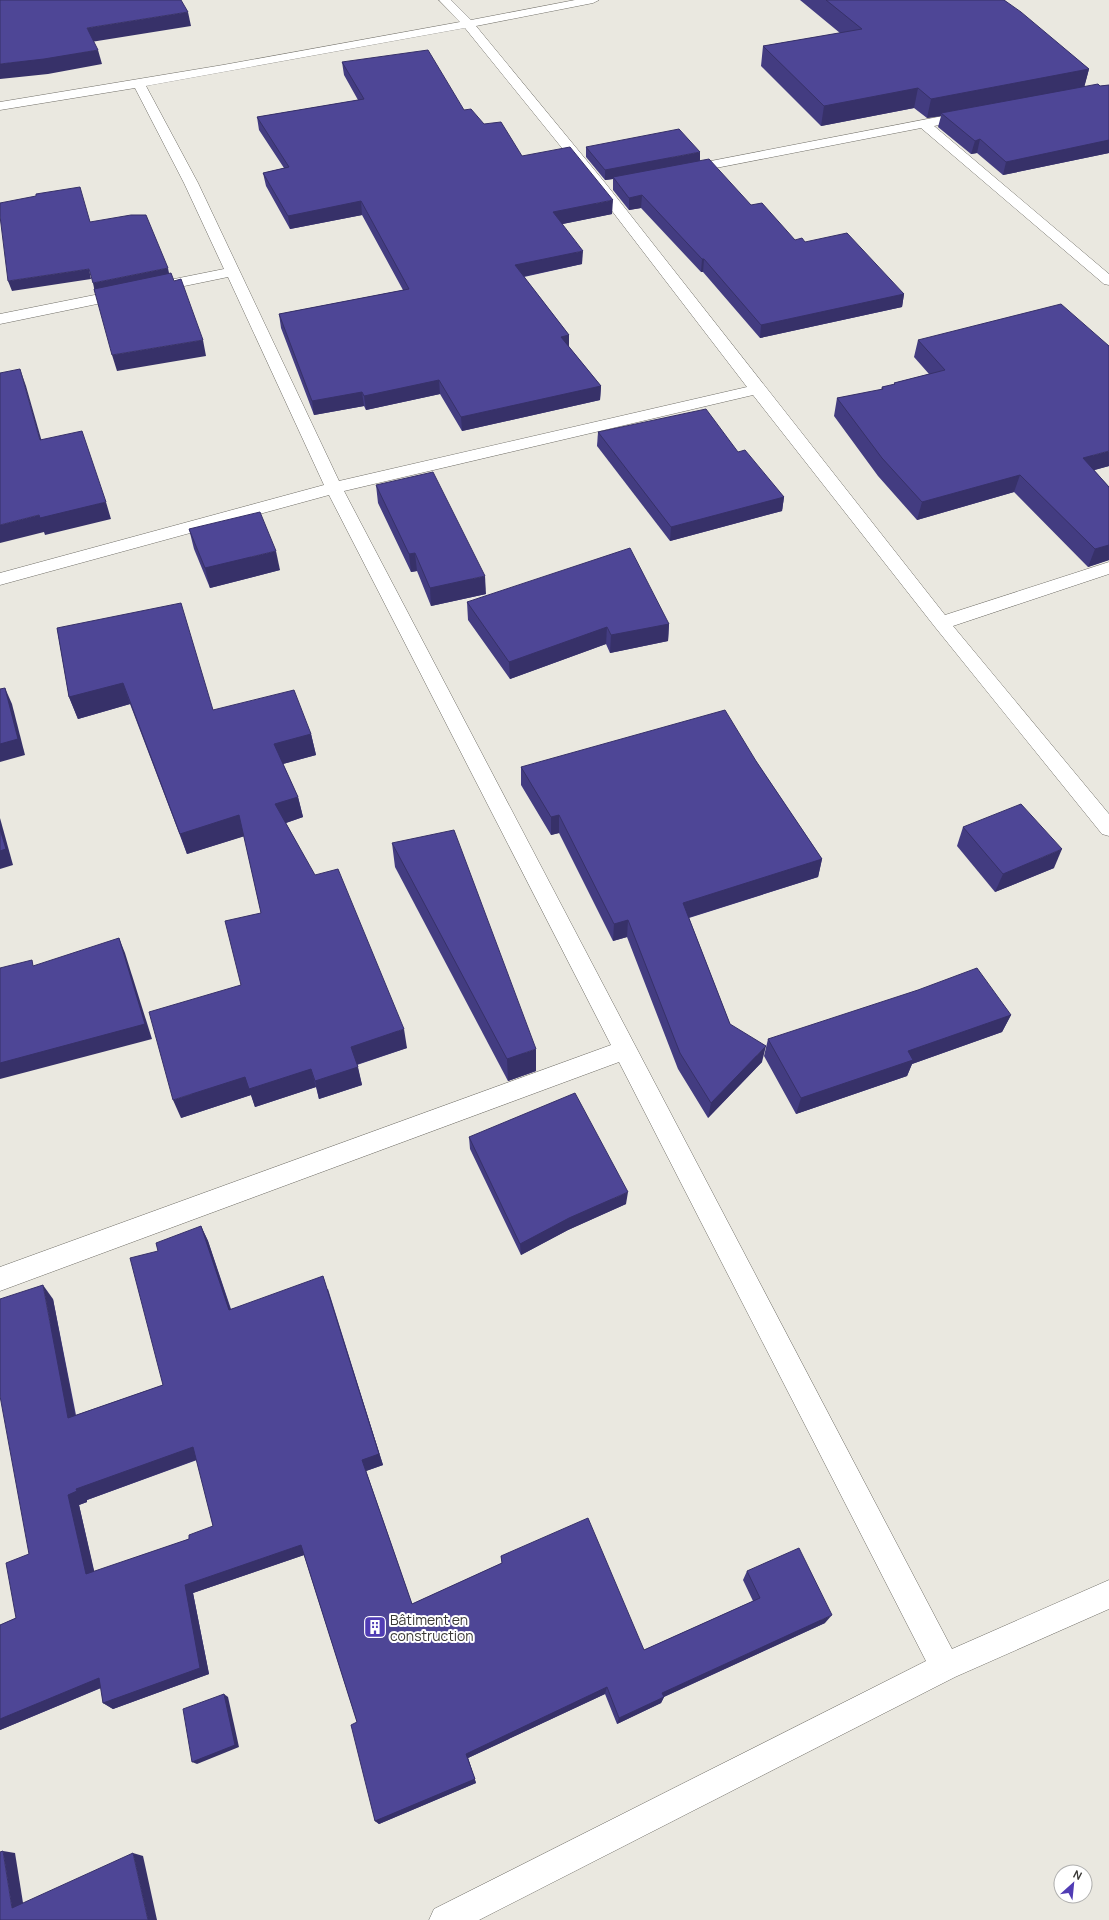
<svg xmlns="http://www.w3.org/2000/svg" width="1109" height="1920" font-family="Manrope,sans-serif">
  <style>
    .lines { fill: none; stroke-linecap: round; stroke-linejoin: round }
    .minor-casing { stroke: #716f68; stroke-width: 1 }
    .minor { fill: #fff; fill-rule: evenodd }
    .wall { fill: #433c81; fill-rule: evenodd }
    .shaded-wall { fill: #373169 }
    .building { fill: #4e4696; stroke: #373169; fill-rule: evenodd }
    .labels { text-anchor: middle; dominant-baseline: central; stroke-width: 4; stroke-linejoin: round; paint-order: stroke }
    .near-poi-label { font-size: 14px; fill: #3a3936; stroke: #fff; text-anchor: start }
  </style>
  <rect width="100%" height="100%" fill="#eae8e0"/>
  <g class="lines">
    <g class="minor-casing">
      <g id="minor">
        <path d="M439,0H451L471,20L575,0H599L593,3L476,26L606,184L945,615L1109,562V574L953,626L1109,814V836L1102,834L935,627L753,395L344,491L952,1649L1109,1580V1609L955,1677L479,1920H429L434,1909L926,1661L619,1062L0,1291V1267L611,1045L329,495L0,585V573L324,485L228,277L0,324V314L224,269L184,183L135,88L0,110V102L223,65L460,22ZM465,28L596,190L747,387L339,481L198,183L146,86Z"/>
        <polygon points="969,111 974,112 975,115 974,118 934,126 1109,274 1109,285 1104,284 921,128 685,174 680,173 678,170 680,167 685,166"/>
      </g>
    </g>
    <use href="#minor" class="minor"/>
  </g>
  <g class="wall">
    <polygon points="800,0 1004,0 1089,69 1084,87 1100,86 1109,85 1109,153 1003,175 977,153 971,154 938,127 941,116 927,118 914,108 821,126 761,66 763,46 840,33"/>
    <polygon points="342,62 464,110 484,124 522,156 612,214 562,224 582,264 524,277 569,335 569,347 601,386 600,400 462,431 440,394 366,410 364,406 314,415 281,328 279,314 403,290 362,215 290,229 266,186 263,173 284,168 259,130 257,117 358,100 344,75"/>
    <polygon points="586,147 700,161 751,205 795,240 805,242 904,294 902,307 760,338 703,272 701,272 641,208 629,210 613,190 613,179 605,180 586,157"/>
    <polygon points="918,340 1109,466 1094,470 1109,487 1109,560 1088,567 1014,492 917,520 878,476 834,416 837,398 881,390 882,387 894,385 894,383 929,374 914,357"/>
    <polygon points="598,432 738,452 784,497 782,511 670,541 597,446"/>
    <polygon points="376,485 486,594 431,606 417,571 411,572 378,503"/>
    <polygon points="189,529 280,570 210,588 194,549"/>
    <polygon points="467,602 669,624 668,641 610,653 606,644 510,679 468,620"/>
    <polygon points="57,628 213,710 311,734 316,755 283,764 298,797 303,817 286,823 407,1048 357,1065 362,1085 319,1099 316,1087 255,1107 251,1095 181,1118 241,985 261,913 244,836 187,854 130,704 78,719 69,697"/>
    <polygon points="756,761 822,859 818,877 689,918 730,1024 762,1062 708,1118 678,1069 627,937 613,941 559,833 551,835 521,785 521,767"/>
    <polygon points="963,827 1054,868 995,892 957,846"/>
    <polygon points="392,843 536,1071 508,1081 395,867"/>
    <polygon points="1011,1015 1002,1032 912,1064 907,1076 796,1114 764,1056 768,1039"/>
    <polygon points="469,1137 626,1204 568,1230 521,1255 470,1149"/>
    <path d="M201,1226L208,1241L231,1309L328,1289L383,1465L366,1471L412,1604L502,1563L501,1556L644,1650L753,1601L743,1580L747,1571L825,1623L664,1697L661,1703L617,1724L605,1694L468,1758L476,1783L379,1824L375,1821L357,1722L304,1555L193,1593L209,1674L113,1709L103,1703L101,1688L0,1730V1625L16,1618L29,1554L53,1299L76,1415L163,1385L158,1251ZM197,1460L213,1526L189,1539L94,1572L79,1505L87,1502V1500Z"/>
  </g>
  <g class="shaded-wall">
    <polygon points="188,12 191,26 91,42 87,28"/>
    <polygon points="98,50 102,64 48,74 0,79 0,64"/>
    <polygon points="1089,69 1084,88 941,113 941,116 927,118 931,99"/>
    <polygon points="918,88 914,108 821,126 824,106"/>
    <polygon points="980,139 977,153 971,154 975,141"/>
    <polygon points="1109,140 1109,153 1003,175 1006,162"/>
    <polygon points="700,152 700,162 613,177 613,179 605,180 605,170"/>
    <polygon points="642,195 641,208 629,210 629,198"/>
    <polygon points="613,200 612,214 553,226 553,212"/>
    <polygon points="361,201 362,215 290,229 288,216"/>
    <polygon points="583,251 582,264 516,278 515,265"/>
    <polygon points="702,259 704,259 703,272 701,272"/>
    <polygon points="168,268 170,278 95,293 93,283"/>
    <polygon points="89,269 91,279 12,291 8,281"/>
    <polygon points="904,294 902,307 760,338 761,325"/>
    <polygon points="569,335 569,349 561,337"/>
    <polygon points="203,340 206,356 117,371 112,355"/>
    <polygon points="20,369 26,386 46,456 40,440"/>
    <polygon points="439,380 440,394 366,410 364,396"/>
    <polygon points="601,386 600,400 462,431 461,417"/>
    <polygon points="362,392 364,406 314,415 312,401"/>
    <polygon points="1109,451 1109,466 1077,475 1083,458"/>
    <polygon points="1020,475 1014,492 917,520 922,502"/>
    <polygon points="784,497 782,511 670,541 671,527"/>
    <polygon points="106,502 111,519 45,535 44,532 0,543 0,525 39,515"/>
    <polygon points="1109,545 1109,560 1088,567 1095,549"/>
    <polygon points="276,551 280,570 210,588 205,568"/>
    <polygon points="415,553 417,571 411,572 409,554"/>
    <polygon points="485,576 486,594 431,606 430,588"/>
    <polygon points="669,624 668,641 610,653 611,635"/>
    <polygon points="607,627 606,644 510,679 509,662"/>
    <polygon points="123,683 130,704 78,719 69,697"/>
    <polygon points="5,688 12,704 25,755 0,762 0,744"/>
    <polygon points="311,734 316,755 279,765 274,744"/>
    <polygon points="298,797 303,817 280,825 275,804"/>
    <polygon points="239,815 245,836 187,854 180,834"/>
    <polygon points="559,815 559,833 551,835 551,817"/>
    <polygon points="0,818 13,865 0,869"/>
    <polygon points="1062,849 1054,868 995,892 1003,874"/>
    <polygon points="822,859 818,877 681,920 683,903"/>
    <polygon points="628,920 627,937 613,941 614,924"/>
    <polygon points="119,938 125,953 152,1039 0,1079 0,1063"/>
    <polygon points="1011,1015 1002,1032 912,1064 907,1076 796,1114 801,1098 908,1051"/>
    <polygon points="404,1029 407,1048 355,1065 351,1047"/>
    <polygon points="766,1046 762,1062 708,1118 711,1103"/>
    <polygon points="536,1049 536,1071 508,1081 507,1059"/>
    <polygon points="358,1067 362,1085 319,1099 315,1081"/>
    <polygon points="311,1069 316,1087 255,1107 251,1095 181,1118 173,1100 245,1077"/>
    <polygon points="628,1192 626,1204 568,1230 521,1255 520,1244 569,1218"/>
    <polygon points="201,1226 208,1241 235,1323 229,1310"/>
    <polygon points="323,1276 383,1465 366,1471 415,1612 362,1460"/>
    <polygon points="43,1285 53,1299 78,1430 68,1418"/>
    <polygon points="193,1447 201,1458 87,1500 87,1502 79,1505 97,1583 86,1574 68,1495 76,1489"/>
    <polygon points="301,1545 307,1554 193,1593 209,1674 113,1709 103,1703 185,1585"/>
    <polygon points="832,1615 825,1623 659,1699 662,1693"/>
    <polygon points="99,1678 110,1684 0,1730 0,1719"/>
    <polygon points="607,1687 605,1694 468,1758 476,1783 379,1824 375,1821 466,1754"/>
    <polygon points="224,1694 228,1697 239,1747 197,1764 192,1762"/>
    <polygon points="664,1697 661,1703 617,1724 619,1718"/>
    <polygon points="3,1851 15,1853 24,1909 12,1908"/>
    <polygon points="133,1853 143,1856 157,1920 148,1920"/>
  </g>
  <g class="building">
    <polygon points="0,0 181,0 188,12 87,28 98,50 44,59 0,64"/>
    <polygon points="826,0 1004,0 1021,12 1089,69 931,99 918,88 824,106 763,46 862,29"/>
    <polygon points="428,50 464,110 471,109 484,124 501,122 522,156 570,147 613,200 553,212 583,251 515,265 569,335 561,337 601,386 461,417 439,380 364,396 362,392 312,401 279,314 409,289 361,201 288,216 263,173 289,167 257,117 364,99 342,62"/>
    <polygon points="1098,84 1100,86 1109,85 1109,140 1006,162 980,139 975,141 941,113"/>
    <polygon points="679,129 700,152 605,170 586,147"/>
    <polygon points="709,159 751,205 762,203 795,240 802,238 805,242 847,233 904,294 761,325 704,259 702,259 642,195 629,198 613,177"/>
    <polygon points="80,187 90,222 131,215 146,215 168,268 93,283 89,269 8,281 0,216 0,203 36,196 36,194"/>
    <polygon points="171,273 174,281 181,279 203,340 112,355 94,289"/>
    <polygon points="1061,304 1109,346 1109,451 1083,458 1109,487 1109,545 1095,549 1020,475 922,502 882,458 837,398 883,389 882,387 895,384 894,383 945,370 918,340"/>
    <polygon points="20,369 40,440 82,431 106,502 40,518 39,515 0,525 0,373"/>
    <polygon points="706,409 738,452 745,450 784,497 671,527 598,432"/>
    <polygon points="433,472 485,576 430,588 415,553 409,554 376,485"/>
    <polygon points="260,512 276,551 205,568 189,529"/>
    <polygon points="630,548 669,624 611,635 607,627 509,662 467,602"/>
    <polygon points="181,603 213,710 294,690 311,734 274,744 298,797 275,804 315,875 338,869 404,1029 351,1047 358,1067 315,1081 311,1069 249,1089 245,1077 173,1100 149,1012 241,985 225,921 261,913 239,815 180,834 123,683 69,697 57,628"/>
    <polygon points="5,688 18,739 0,744 0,689"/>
    <polygon points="725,710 756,761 822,859 683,903 730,1024 766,1046 711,1103 680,1053 628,920 614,924 559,815 551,817 521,767"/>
    <polygon points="1021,804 1062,849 1003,874 963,827"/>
    <polygon points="0,829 6,849 0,851"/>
    <polygon points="454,830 536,1049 507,1059 392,843"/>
    <polygon points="119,938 145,1024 0,1063 0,968 32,960 33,966"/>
    <polygon points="977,968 1011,1015 908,1051 913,1060 801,1098 768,1039 918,990"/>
    <polygon points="575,1093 628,1192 569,1218 520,1244 469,1137"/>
    <path d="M201,1226L229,1310L323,1276L379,1454L362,1460L412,1604L502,1563L501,1556L588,1518L644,1650L760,1598L747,1571L799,1548L832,1615L662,1693L664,1697L619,1718L607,1687L466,1754L475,1779L375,1821L351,1725L357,1722L301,1545L185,1585L200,1668L103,1703L99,1678L0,1719V1625L16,1618L6,1563L29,1554L0,1396V1299L43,1285L68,1418L163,1385L130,1258L158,1251L156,1243ZM193,1447L213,1526L189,1535V1539L86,1574L68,1495L77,1491L76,1489Z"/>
    <polygon points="224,1694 235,1745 192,1762 183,1709"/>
    <polygon points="3,1851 12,1908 133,1853 148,1920 0,1920 0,1852"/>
  </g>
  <defs>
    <g id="building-square" transform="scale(1.15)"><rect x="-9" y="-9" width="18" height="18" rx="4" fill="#503cb4" stroke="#fff"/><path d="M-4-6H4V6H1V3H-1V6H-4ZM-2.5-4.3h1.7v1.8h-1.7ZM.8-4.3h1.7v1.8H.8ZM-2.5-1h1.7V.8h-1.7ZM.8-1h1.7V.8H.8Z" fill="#fff"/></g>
  </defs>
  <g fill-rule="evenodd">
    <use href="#building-square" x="375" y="1627"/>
  </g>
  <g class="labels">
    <g class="near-poi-label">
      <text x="390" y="1619">Bâtiment en<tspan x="390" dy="16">construction</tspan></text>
    </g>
  </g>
  <g transform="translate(1073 1884) rotate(27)"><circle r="19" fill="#ffffff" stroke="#b0b0af"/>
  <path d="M0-3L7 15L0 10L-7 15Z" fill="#503cb4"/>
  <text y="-6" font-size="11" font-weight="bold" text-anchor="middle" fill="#3a3936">N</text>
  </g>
</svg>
